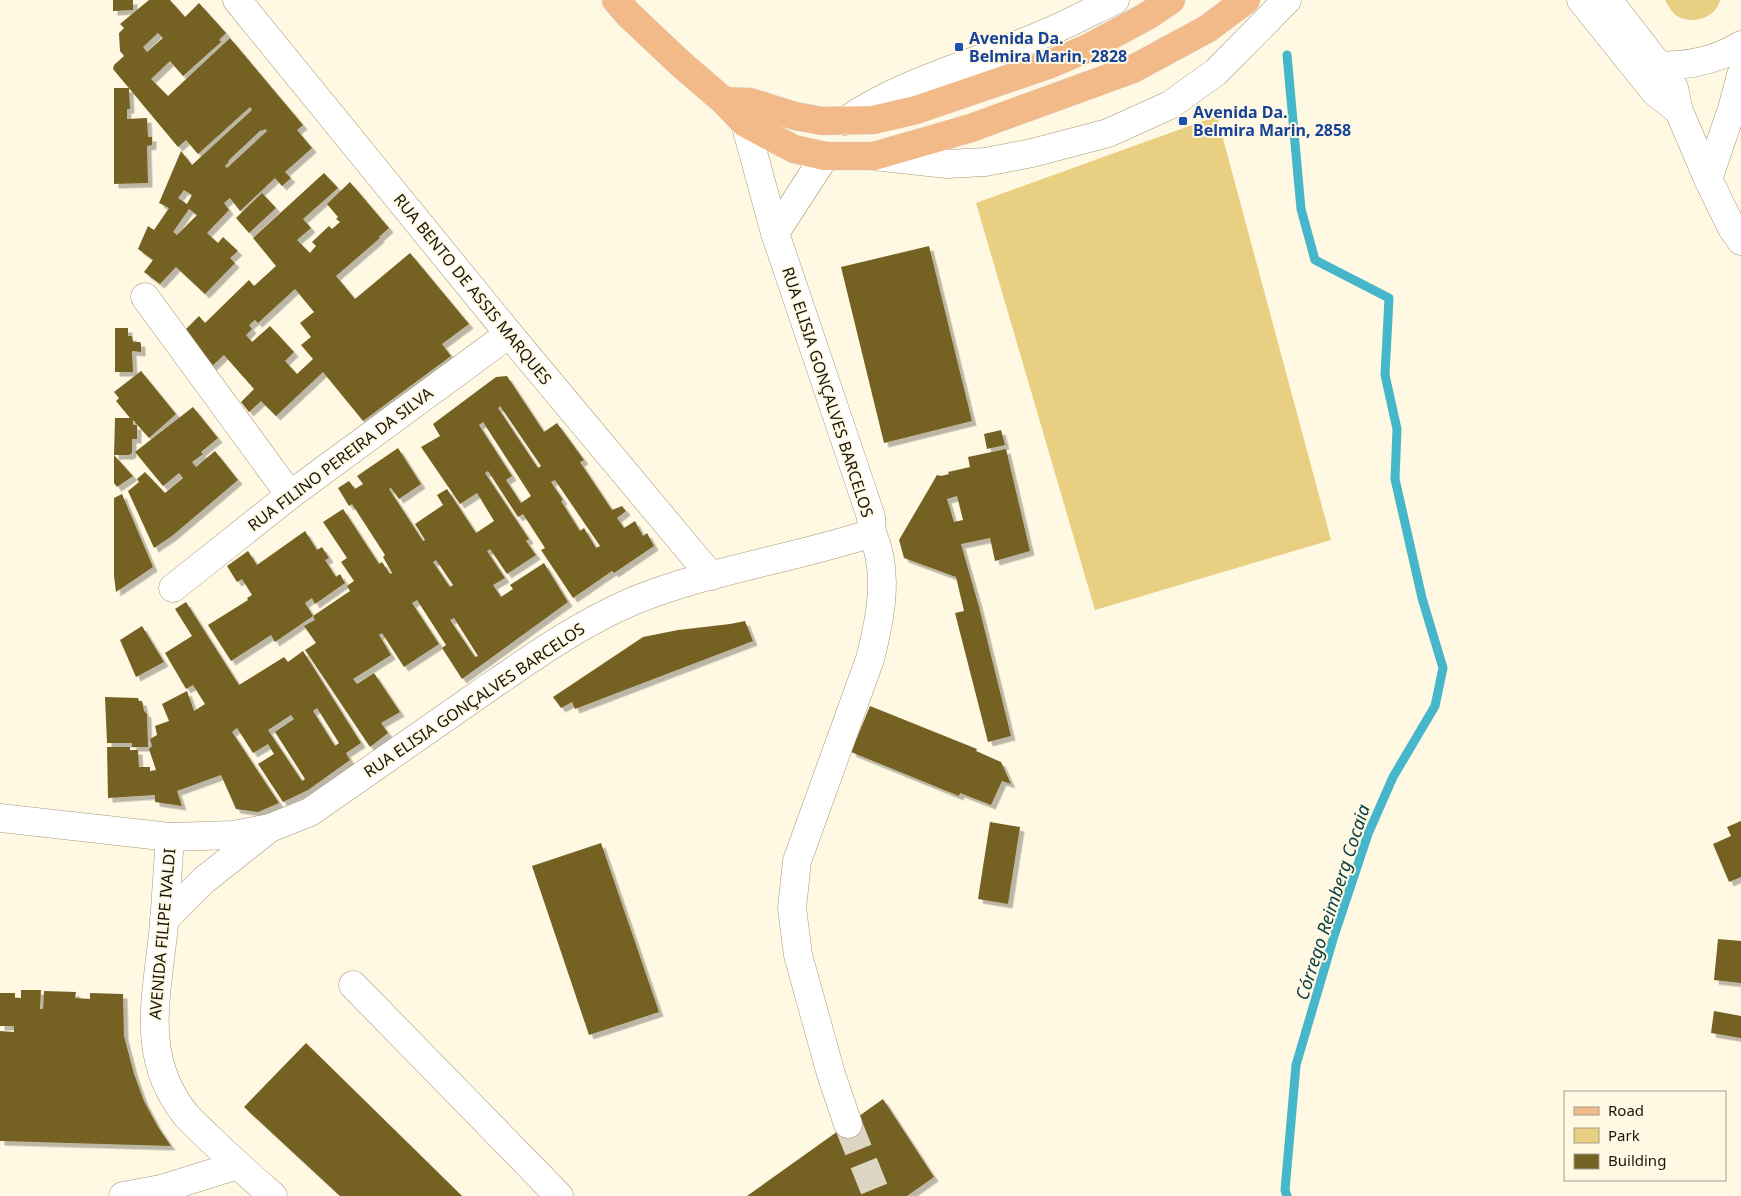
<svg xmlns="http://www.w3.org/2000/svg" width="1741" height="1196" font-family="'Noto Sans',sans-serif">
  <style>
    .green { fill: #e8cf81 }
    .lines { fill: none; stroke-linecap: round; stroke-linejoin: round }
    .stream { stroke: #46b6cb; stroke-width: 9 }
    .building { fill: #746224; fill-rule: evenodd; filter: url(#shadow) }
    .minor-tunnel { stroke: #dcd6c2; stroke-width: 28; stroke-dasharray: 28 14; stroke-linecap: butt }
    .minor-casing { stroke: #a39877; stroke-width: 29 }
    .major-casing { stroke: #e3e3e1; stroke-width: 29 }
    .minor { stroke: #fff; stroke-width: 28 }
    .major { stroke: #f3ba89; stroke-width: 28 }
    .transit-dot { fill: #1a4fb4; stroke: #fff8e3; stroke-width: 2 }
    .labels { text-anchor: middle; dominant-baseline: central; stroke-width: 4; stroke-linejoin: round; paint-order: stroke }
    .transit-label { font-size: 16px; font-weight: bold; fill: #164399; stroke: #fff8e3; text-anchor: start }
    .street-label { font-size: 16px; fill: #191508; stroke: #fff8e3 }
    .water-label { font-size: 18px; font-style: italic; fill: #083d46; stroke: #fff8e3 }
  </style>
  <defs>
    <filter id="shadow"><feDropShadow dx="4.5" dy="4.5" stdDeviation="0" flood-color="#0004"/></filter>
  </defs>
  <rect width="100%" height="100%" fill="#fff8e3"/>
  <g class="green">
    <path d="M1665,0H1720C1716,18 1693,25 1677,16C1672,13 1668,5 1665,0Z"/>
    <polygon points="1217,116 1331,540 1095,610 976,203"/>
  </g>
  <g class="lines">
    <polyline class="stream" points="1287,1196 1285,1190 1296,1065 1334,936 1368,834 1393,777 1435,706 1443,668 1422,598 1395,479 1397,429 1385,375 1389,298 1315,260 1301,209 1287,55"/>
  </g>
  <g class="building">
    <polygon points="113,0 133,0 133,10 113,11"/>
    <path d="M149,0H170L185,17L199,3L226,33L219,40L221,42L183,76L170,61L151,79L168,96L230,38L303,125L297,130L312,148L285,172L291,178L282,186L275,178L240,211L230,198L224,203L229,210L207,233L218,243L223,237L238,251L230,258L235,263L205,294L176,267L160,284L144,272L153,260L138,249L148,226L154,230L169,208L159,203L181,151L192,165L252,110L250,107L198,154L186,140L178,147L113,69L114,65L124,56L120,51L119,33L124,28L120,24ZM158,33L163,38L147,52L143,47ZM265,129L267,131L227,168L225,166L229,162L228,161L261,130L262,131ZM184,190L192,195L187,204L178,198ZM189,209L197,215L177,235L173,232Z"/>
    <polygon points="114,88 129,88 130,109 127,109 127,119 147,118 148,137 152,137 152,145 147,146 148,183 114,184"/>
    <path d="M324,173L338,188L303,219L311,228L297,240L310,253L316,246L312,242L329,226L332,229L340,222L336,219L338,217L327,204L350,182L389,228L379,237L380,238L336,276L355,299L410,253L469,324L442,344L451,356L363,421L323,372L276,416L261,401L249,412L241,402L254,389L224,355L211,367L182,333L199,316L205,323L249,280L254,286L276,266L253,238ZM295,289L314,312L300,323L311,337L301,345L313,359L297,374L285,361L294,352L270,326L252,342L246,335L252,329L249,325L255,320L258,323Z"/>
    <polygon points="262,193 276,208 249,233 236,218"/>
    <polygon points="929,246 972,421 884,443 841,267"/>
    <polygon points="115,328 128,328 128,336 132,336 133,342 140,342 141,344 141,352 132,351 133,372 115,372"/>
    <polygon points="141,371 176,414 149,438 133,420 133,425 137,425 137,439 132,439 132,453 129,455 114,455 115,418 130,418 116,401 119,398 114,392"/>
    <path d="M507,376L544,432L557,423L584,460L580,462L612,510L622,506L626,511L617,518L624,528L635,521L643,536L647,533L654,546L614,573L612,571L573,598L541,550L545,548L523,514L518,517L488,471L485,473L529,539L526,541L536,555L507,574L490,549L487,551L505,578L493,585L501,597L513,589L510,585L544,563L568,602L462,679L442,648L446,645L417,600L412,603L439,644L404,667L382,633L379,635L391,655L353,679L357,684L374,673L400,712L381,723L388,733L370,747L305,650L316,643L304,626L315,620L313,616L350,591L347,586L354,581L341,562L347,558L323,522L343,509L379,564L382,562L390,574L392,573L383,557L385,555L352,504L349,506L338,488L349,481L355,489L363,484L357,476L398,448L421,484L399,499L391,488L389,489L423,541L425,540L415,524L443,505L437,495L447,489L476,533L494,521L477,493L460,504L421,447L440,436L433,424L496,377ZM500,406L541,466L538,468L498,408ZM483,422L531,496L521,503L506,480L512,476L479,425ZM555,480L600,546L596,548L584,528L580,531L561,501L563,500L551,482ZM436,560L453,585L450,587L433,562ZM454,618L478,656L475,657L450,620Z"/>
    <polygon points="193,407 218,438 201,452 203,454 192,462 196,467 215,451 238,480 172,536 154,548 128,491 139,482 137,479 145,472 165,493 183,478 179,473 163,486 135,452"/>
    <polygon points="1001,430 1005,445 987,449 984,434"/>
    <path d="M1006,449L1030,551L995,561L990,538L961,544L979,607L1011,736L988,742L955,613L964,611L956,577L904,558L899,540L937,475L941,476L949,474L948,472L970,467L968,457ZM957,496L963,520L954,522L947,499Z"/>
    <polygon points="114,455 133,476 117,487 114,483"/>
    <polygon points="122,494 153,567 116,592 114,576 114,498"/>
    <polygon points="305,531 317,550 322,547 329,558 325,560 336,577 340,574 345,583 315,604 312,598 305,603 313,616 275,642 271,635 231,661 208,625 248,600 247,598 252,595 242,579 237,582 227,566 248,551 257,565"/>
    <path d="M186,602L239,685L284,657L288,662L303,651L361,743L346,753L350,760L308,790L283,802L258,764L274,754L268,744L253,753L237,728L232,732L279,803L258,812L236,809L221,775L177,791L182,806L155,802V795L108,798L107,747H130V750H138L139,767H150V771L156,770L149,749L152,746L150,739L157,735L155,726L169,721L162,704L187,691L194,711L205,704L193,685L186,689L165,653L192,636L175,609ZM317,708L339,743L335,746L313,711ZM291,715L294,719L275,732L305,779L302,781L268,730Z"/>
    <polygon points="745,621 753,641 575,709 572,702 561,708 553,697 643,637 678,630 730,624"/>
    <polygon points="142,626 164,662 136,677 120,640"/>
    <polygon points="105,697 138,698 139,701 142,701 144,711 147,714 148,747 132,747 132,743 107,743"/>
    <polygon points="870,706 977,749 976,751 1001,762 1011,784 1002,781 991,805 960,793 959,796 851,752"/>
    <polygon points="1741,821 1741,877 1729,882 1713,844 1731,836 1727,827"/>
    <polygon points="990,822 1020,827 1008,904 978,899"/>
    <polygon points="601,843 659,1012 589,1035 532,866"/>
    <polygon points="1718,939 1741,941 1741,983 1714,980"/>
    <polygon points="21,990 41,990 40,1009 43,1009 44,991 76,992 75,998 90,999 90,993 123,994 124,1036 134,1074 144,1101 158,1127 171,1146 0,1141 0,1031 14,1032 14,1026 0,1026 0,993 15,993 15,998 21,998"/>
    <polygon points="1714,1011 1741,1016 1741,1038 1711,1033"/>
    <polygon points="306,1043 462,1196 340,1196 244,1107"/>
    <polygon points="883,1099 934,1177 907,1196 747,1196"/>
  </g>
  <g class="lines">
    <polyline class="minor-tunnel" points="848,1124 877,1196"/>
    <g class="minor-casing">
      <g id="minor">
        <polyline points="237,0 509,334 711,576"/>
        <polyline points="1581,0 1655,92 1679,111 1708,179 1732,228 1741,241"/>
        <polyline points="1608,0 1666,75 1674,88 1678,107"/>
        <path d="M1646,68C1657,65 1667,66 1678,65C1699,63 1722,57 1741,45"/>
        <path d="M845,121C906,79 979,63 1046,33C1070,23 1092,11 1115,0"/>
        <polyline points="874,156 947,164 985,162 1032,153 1108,133 1170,105 1216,72 1287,0"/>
        <polyline points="1708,179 1732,109 1741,75"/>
        <polyline points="775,233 825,156"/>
        <polyline points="145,297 290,495"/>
        <polyline points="173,588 290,495 509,334"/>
        <path d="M0,818L170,837L233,835L270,828L310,812C366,773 422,734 478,695C527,661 577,625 633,601C709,570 793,559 872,533L871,517L861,487L775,233L745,123L750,105"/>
        <path d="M170,837C168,866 166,895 164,924C158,992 138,1056 186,1115C193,1123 201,1130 208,1137C229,1157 251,1177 273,1196"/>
        <polyline points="164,920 204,880 266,831"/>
        <polyline points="353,985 559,1196"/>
        <path d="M848,1124L831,1074L798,955L792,908L797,861L870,659C880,620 890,572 872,533"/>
        <polyline points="123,1196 161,1189 238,1165"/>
      </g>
    </g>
    <g class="major-casing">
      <g id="major">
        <polyline points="616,0 628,14 682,65 724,101 745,123 794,149 825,156 874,156 933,139 971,128 1133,69 1207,29 1246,0"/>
        <polyline points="724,101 750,102 795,116 822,121 873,120 916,110 1048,65 1088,48 1147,16 1171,0"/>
      </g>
    </g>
    <use href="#minor" class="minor"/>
    <use href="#major" class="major"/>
  </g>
  <g class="transit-dot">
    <rect x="954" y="42" width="10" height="10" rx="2.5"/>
    <rect x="1178" y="116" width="10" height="10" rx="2.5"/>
  </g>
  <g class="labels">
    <g class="transit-label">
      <text x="969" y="38">Avenida Da.<tspan x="969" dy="18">Belmira Marin, 2828</tspan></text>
      <text x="1193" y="112">Avenida Da.<tspan x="1193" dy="18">Belmira Marin, 2858</tspan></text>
    </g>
    <g class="street-label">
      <text transform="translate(473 289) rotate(51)">RUA BENTO DE ASSIS MARQUES</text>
      <text transform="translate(828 392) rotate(72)">RUA ELISIA GONÇALVES BARCELOS</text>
      <text transform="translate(340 459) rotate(-37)">RUA FILINO PEREIRA DA SILVA</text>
      <text transform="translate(474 700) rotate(-34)">RUA ELISIA GONÇALVES BARCELOS</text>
      <text transform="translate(162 934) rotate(-85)">AVENIDA FILIPE IVALDI</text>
    </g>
    <g class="water-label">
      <text transform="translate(1332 902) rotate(-72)">Córrego Reimberg Cocaia</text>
    </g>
  </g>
  <rect x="1564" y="1091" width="162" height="90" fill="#fff8e3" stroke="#a39d8b"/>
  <rect x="1574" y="1107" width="25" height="8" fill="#f3ba89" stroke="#a39d8b"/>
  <text x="1608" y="1116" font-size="15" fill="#191508">Road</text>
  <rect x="1574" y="1128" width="25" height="15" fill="#e8cf81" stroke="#a39d8b"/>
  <text x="1608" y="1141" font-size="15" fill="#191508">Park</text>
  <rect x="1574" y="1154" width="25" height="15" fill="#746224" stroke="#a39d8b"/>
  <text x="1608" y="1166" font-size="15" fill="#191508">Building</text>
</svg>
